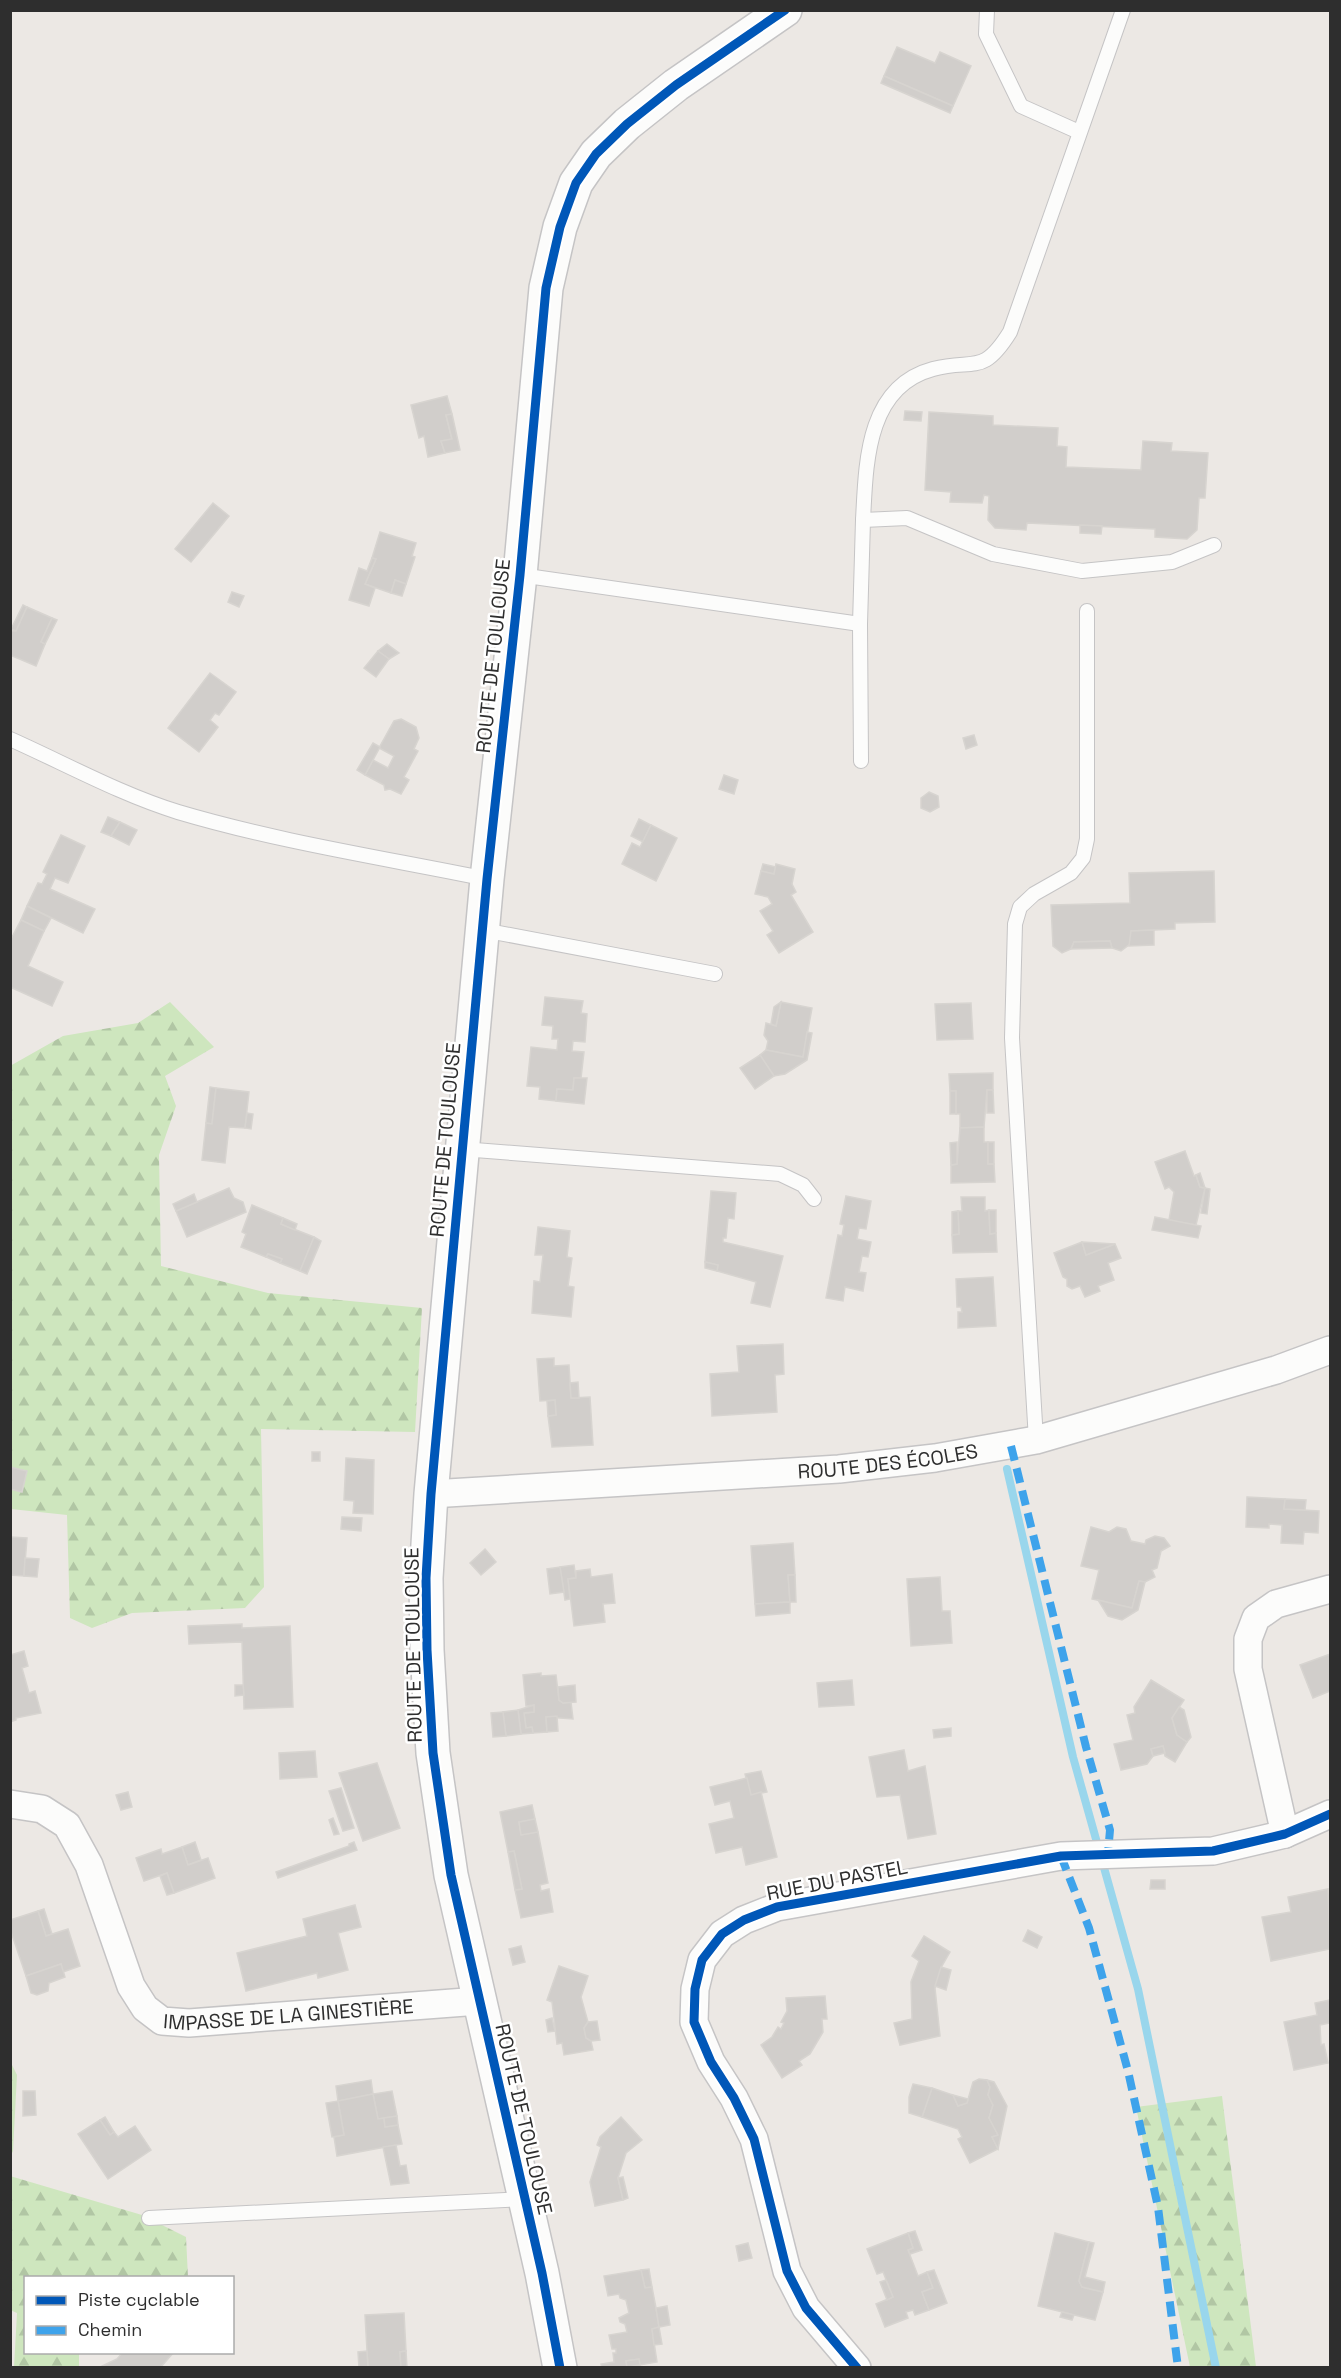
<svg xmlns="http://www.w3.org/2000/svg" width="1341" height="2378" font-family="'Space Grotesk',sans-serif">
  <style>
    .forest { fill: url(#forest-firs) }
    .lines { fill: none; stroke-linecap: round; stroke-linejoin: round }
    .stream { stroke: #99d6ec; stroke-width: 8 }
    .building { fill: #d1cecb; stroke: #d7d4d0; stroke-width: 1.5 }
    .lane-casing { stroke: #c5c4c5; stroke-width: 16 }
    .street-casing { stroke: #c5c4c5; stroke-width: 30 }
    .secondary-casing { stroke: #c5c4c5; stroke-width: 36 }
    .lane { stroke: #fcfcfb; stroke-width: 14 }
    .street { stroke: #fcfcfb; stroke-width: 27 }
    .secondary { stroke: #fcfcfb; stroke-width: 33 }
    .quiet { stroke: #3ea3eb; stroke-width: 8; stroke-dasharray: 15 8; stroke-linecap: butt }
    .cycleway-casing { stroke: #fff; stroke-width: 13 }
    .cycleway { stroke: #0057b8; stroke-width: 9 }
    .labels { text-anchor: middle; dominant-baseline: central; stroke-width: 5; stroke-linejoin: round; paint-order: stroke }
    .street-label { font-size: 20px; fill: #2e2e2e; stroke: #fff }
  </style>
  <defs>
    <pattern id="forest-firs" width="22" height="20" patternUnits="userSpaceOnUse" patternTransform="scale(1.5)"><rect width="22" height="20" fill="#cee6be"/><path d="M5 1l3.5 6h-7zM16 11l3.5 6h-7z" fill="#b1c6a4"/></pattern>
  </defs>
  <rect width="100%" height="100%" fill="#ece8e4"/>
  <g class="forest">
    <polygon points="170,1002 214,1047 165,1076 176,1106 159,1155 161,1266 268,1293 422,1308 415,1432 261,1429 264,1587 245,1608 132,1613 92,1628 70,1618 67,1515 11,1509 10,1066 63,1036 138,1023"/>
    <polygon points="10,2061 17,2075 13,2151 11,2155"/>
    <polygon points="1222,2096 1256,2367 1190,2367 1136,2107"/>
    <polygon points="10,2176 142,2215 186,2237 188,2277 26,2278 26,2352 79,2353 79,2367 14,2367 17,2313 10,2310"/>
  </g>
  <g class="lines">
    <polyline class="stream" points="1007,1469 1073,1757 1138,1989 1216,2368"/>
  </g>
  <g class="building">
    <polygon points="897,47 935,63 940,52 971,66 953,106 884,76"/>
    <polygon points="884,76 953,106 950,113 881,83"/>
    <polygon points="447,396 452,414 446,415 452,439 441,441 445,453 428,457 424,436 419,438 411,405"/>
    <polygon points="905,411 922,412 921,421 904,420"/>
    <polygon points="929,412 993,416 993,425 1058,428 1057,446 1067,447 1066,467 1141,470 1143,441 1172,443 1171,451 1208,453 1205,498 1199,498 1197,530 1187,539 1155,537 1155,529 1027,523 1026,530 995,528 988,520 989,496 984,495 982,503 950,502 951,492 925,490"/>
    <polygon points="452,414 460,450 445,453 441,441 452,439 446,415"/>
    <polygon points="213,503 229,516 191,562 175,549"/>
    <polygon points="1080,525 1102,526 1101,534 1080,533"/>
    <polygon points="380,532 416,543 412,556 415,557 406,584 395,580 391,593 365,584 376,559 372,558"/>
    <polygon points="372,558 376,559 365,584 375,588 369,606 349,600 359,568 367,571"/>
    <polygon points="395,580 406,584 402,596 391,593"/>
    <polygon points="232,592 244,596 239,607 228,602"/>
    <polygon points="23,605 27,607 16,631 11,629"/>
    <polygon points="27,607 52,618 41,642 45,644 36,666 10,655 10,631 16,631"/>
    <polygon points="52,618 57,620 45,644 41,642"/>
    <polygon points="387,644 399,653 389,659 378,651"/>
    <polygon points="378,651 389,659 376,677 364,668"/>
    <polygon points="210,673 236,692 219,715 215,713 210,720 218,727 199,752 168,728"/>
    <polygon points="401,719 416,727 419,738 414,749 418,751 404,777 409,780 401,794 390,789 385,790 384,785 365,775 373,760 388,768 394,756 379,748 394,721"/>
    <polygon points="974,735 977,745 966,749 963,738"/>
    <polygon points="373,743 380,747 365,775 357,770"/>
    <polygon points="724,775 738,780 734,794 719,789"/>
    <polygon points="929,792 938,796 939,807 930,812 921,808 921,798"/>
    <polygon points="108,817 120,822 111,836 101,832"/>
    <polygon points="639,819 651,825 643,842 631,836"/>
    <polygon points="120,822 137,830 129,845 111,836"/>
    <polygon points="651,825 677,838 656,881 622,864 632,843 640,847"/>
    <polygon points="61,835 85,846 68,883 55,878 50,889 95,909 83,933 27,906 38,883 42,884 47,874 43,872"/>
    <polygon points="763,864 776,867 774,874 761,871"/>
    <polygon points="776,864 795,869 792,884 796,892 791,895 813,932 779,953 767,935 773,931 760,911 772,904 768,897 755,894 761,871 774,874"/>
    <polygon points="1214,871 1215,922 1175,923 1175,929 1131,931 1130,944 1121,951 1112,948 1110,941 1074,942 1071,949 1062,953 1053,946 1051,905 1130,903 1129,873"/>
    <polygon points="27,906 51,918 44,931 21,920"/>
    <polygon points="21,920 44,931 28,966 63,982 52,1006 10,987 10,941"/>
    <polygon points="1154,930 1154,945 1129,946 1131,931"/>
    <polygon points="1110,941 1112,948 1071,949 1074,942"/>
    <polygon points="545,997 583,1001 581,1013 587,1014 585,1042 573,1041 572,1051 584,1052 581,1078 574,1078 573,1090 557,1089 556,1101 539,1099 540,1087 527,1086 531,1047 557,1050 558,1039 552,1039 553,1026 542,1025"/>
    <polygon points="781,1002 812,1008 803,1057 766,1050 768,1041 764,1035 766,1023 776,1026"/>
    <polygon points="781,1002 776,1026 771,1024 774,1007"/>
    <polygon points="971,1003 973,1039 937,1040 935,1004"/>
    <polygon points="807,1032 812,1033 807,1060 785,1074 774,1076 760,1055 766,1050 803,1057"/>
    <polygon points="760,1055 774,1076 755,1089 740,1068"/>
    <polygon points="993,1073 993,1090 987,1090 984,1127 960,1128 960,1114 956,1114 956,1091 950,1091 949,1074"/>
    <polygon points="574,1078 587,1078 584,1104 556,1101 557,1089 573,1090"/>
    <polygon points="210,1087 216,1088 212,1124 206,1123"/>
    <polygon points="216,1088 249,1092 245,1128 229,1127 225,1163 202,1160 206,1123 212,1124"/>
    <polygon points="987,1090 993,1090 994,1113 987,1113"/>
    <rect x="950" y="1091" width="6" height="23"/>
    <polygon points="247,1113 253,1114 251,1129 245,1128"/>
    <polygon points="984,1127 984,1142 988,1142 988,1164 994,1164 995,1182 951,1183 951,1165 957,1164 960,1128"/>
    <polygon points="957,1142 957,1164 951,1165 950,1143"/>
    <rect x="988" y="1142" width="6" height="22"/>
    <polygon points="1185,1151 1194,1176 1196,1175 1200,1187 1205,1188 1196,1225 1169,1220 1174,1192 1169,1187 1165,1189 1155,1162"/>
    <polygon points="1200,1173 1205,1188 1200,1187 1196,1175"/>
    <polygon points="229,1188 234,1198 243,1202 246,1212 187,1237 176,1211"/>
    <polygon points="1205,1188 1210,1189 1207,1214 1201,1213"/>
    <polygon points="711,1191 736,1193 734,1219 728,1218 726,1238 723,1238 723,1242 783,1256 770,1307 751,1303 756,1282 717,1271 718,1265 705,1262"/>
    <polygon points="194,1194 197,1202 176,1211 173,1204"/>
    <polygon points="846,1196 871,1201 866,1229 859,1228 857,1239 871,1242 868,1257 862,1256 859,1272 866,1273 863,1291 845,1287 843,1301 826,1298 838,1235 842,1236 844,1225 840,1224"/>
    <polygon points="961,1197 985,1197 985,1211 989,1210 990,1234 996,1233 997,1252 953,1253 952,1235 959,1234 958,1211 962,1211"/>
    <polygon points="252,1205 283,1218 281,1224 314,1237 300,1271 280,1263 282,1259 268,1254 266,1257 241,1247 246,1234 242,1232"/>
    <polygon points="989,1210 996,1210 996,1233 990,1234"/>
    <polygon points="958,1211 959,1234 952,1235 952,1212"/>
    <polygon points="1155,1217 1201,1226 1198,1238 1152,1230"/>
    <polygon points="283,1218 297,1224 295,1230 281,1224"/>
    <polygon points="538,1227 570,1231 567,1257 572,1258 568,1286 574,1287 571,1317 532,1313 534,1281 540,1282 543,1255 535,1255"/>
    <polygon points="314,1237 321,1241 307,1274 300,1271"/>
    <polygon points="1082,1242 1086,1255 1115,1244 1121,1258 1108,1263 1114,1280 1098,1286 1100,1291 1085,1297 1080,1286 1072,1289 1067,1286 1067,1279 1063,1277 1054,1253"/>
    <polygon points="1082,1242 1115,1244 1086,1255"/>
    <polygon points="268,1254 282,1259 280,1263 266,1257"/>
    <polygon points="705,1262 718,1265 717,1271 705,1268"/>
    <polygon points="993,1277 996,1326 958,1328 958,1312 962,1312 961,1307 957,1307 956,1279"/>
    <polygon points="783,1344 784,1374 775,1375 777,1412 712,1416 710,1374 739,1372 737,1346"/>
    <polygon points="554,1358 554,1366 569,1365 571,1398 590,1397 593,1445 552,1447 548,1416 556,1415 555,1400 540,1401 537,1359"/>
    <polygon points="578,1382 579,1398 571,1398 570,1383"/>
    <polygon points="555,1400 556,1415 548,1416 547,1401"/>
    <rect x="312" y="1452" width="8" height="9"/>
    <polygon points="346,1458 374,1460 373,1514 353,1513 354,1501 344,1500"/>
    <polygon points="10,1467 27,1471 22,1492 10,1489"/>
    <polygon points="1247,1497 1285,1499 1284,1509 1319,1511 1318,1533 1304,1532 1303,1544 1281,1543 1282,1525 1269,1524 1269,1528 1246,1527"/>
    <polygon points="1285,1499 1306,1500 1305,1510 1284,1509"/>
    <polygon points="342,1517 362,1518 361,1531 341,1529"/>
    <polygon points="1091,1527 1109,1532 1117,1527 1126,1529 1131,1541 1145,1544 1146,1540 1155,1536 1164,1538 1170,1546 1161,1551 1157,1568 1152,1570 1155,1577 1145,1582 1139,1581 1132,1608 1092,1599 1099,1570 1081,1566"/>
    <polygon points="10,1537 27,1538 24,1576 10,1575"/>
    <polygon points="793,1543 795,1575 788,1575 790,1602 755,1604 751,1546"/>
    <polygon points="485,1549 496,1562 481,1575 470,1563"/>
    <polygon points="25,1558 39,1559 37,1577 24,1576"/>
    <polygon points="574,1565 576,1578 568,1579 570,1599 565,1600 560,1567"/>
    <polygon points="560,1567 564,1592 550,1594 547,1569"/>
    <polygon points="590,1569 591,1577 612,1574 615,1603 603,1604 605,1622 574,1626 568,1579 576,1578 576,1571"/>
    <polygon points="788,1575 795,1575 796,1602 790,1602"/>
    <polygon points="940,1577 942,1611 950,1611 952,1643 911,1646 907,1579"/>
    <polygon points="1139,1581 1145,1582 1138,1610 1122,1620 1108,1616 1098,1600 1132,1608"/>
    <polygon points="790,1602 790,1613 756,1616 755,1604"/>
    <polygon points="242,1624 242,1628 290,1626 293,1707 244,1709 242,1642 189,1644 188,1626"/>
    <polygon points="24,1651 28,1666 22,1668 29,1693 35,1691 41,1713 16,1718 16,1720 10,1722 10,1655"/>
    <polygon points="1330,1654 1330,1691 1313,1698 1300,1665"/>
    <polygon points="541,1673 541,1676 556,1675 559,1700 563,1703 571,1702 573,1719 546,1717 547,1732 533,1733 532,1727 526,1728 524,1713 534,1712 534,1705 526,1706 523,1675"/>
    <polygon points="852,1680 854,1705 819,1707 817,1683"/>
    <polygon points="1151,1680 1184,1700 1172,1718 1177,1735 1187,1742 1175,1762 1165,1756 1163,1746 1151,1749 1153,1756 1147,1764 1121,1770 1114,1744 1133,1740 1127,1715 1135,1713 1134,1707"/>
    <polygon points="235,1685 243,1685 244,1695 235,1696"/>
    <polygon points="575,1685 576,1702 563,1703 559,1700 558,1687"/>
    <polygon points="534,1705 534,1712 524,1713 526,1728 532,1727 533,1733 521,1734 518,1710"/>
    <polygon points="1179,1707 1184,1710 1191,1737 1187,1742 1177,1735 1172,1718"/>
    <polygon points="518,1710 521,1734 506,1736 503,1712"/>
    <polygon points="503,1712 506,1736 493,1737 491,1713"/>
    <polygon points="557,1716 558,1731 547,1732 546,1717"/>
    <polygon points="951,1728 951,1736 934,1738 933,1730"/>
    <polygon points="1163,1746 1165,1753 1153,1756 1151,1749"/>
    <polygon points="904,1750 908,1771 925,1766 936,1834 908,1839 900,1795 877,1797 869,1757"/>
    <polygon points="315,1751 317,1777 280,1779 279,1753"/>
    <polygon points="377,1763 400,1828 363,1841 339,1773"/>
    <polygon points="761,1771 767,1792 751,1795 745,1774"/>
    <polygon points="747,1778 751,1795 761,1792 777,1857 746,1865 742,1847 716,1853 709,1824 734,1818 730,1801 715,1805 710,1787"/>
    <polygon points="341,1788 354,1828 343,1831 329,1791"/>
    <polygon points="128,1792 132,1807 121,1810 116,1795"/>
    <polygon points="532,1805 535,1819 519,1822 521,1835 538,1832 548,1883 540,1885 541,1891 549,1889 553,1912 521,1918 515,1890 522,1889 514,1851 508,1852 500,1812"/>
    <polygon points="333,1818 339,1834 334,1835 329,1820"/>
    <polygon points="535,1819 538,1832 521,1835 519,1822"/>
    <polygon points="195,1842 201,1860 188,1865 182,1847"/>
    <polygon points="354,1842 357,1850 278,1878 276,1872 349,1846 349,1844"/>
    <polygon points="182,1847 188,1865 208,1858 215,1878 174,1893 167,1873 144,1881 136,1858 161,1849 162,1854"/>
    <polygon points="514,1851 522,1889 515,1890 508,1852"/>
    <polygon points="167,1873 174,1893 167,1895 160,1876"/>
    <polygon points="1151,1880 1165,1880 1165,1889 1150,1889"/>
    <polygon points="1328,1889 1330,1949 1271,1961 1262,1917 1291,1912 1288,1897"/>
    <polygon points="355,1905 361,1927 338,1933 348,1970 318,1978 317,1973 246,1991 237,1953 307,1936 303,1919"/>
    <polygon points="44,1909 52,1934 46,1936 38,1911"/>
    <polygon points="38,1911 46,1936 68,1929 80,1966 63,1972 61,1964 26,1976 10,1929 10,1920"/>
    <polygon points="1028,1930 1042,1937 1037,1948 1023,1941"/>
    <polygon points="924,1936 950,1952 942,1966 935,1988 940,2036 900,2045 894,2023 912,2019 911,1982 919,1961 912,1956"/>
    <polygon points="521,1946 525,1962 513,1965 509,1949"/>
    <polygon points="61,1964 65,1977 49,1983 48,1991 37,1995 31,1993 26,1976"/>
    <polygon points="559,1966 588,1976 581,1997 588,2022 584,2028 586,2038 591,2041 593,2050 564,2055 562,2043 557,2044 552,2002 547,2000"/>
    <polygon points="941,1967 951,1970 946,1990 935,1986"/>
    <polygon points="825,1996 827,2019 822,2019 823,2032 810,2054 799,2061 802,2065 782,2078 761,2045 772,2037 778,2027 781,2029 784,2023 781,2022 787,2011 786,1998"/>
    <polygon points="1330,2000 1330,2023 1320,2025 1321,2045 1324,2044 1328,2063 1294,2070 1284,2022 1317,2015 1315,2003"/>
    <polygon points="552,2018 555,2031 548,2032 546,2020"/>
    <polygon points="597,2021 600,2040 591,2041 586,2038 584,2028 588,2022"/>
    <polygon points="979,2079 987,2080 990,2087 988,2095 993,2105 989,2118 998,2135 992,2137 998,2149 970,2163 958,2139 962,2137 958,2129 922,2117 932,2088 953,2095 958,2106 967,2103 973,2082"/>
    <polygon points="371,2080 373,2094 338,2101 336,2086"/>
    <polygon points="987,2080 994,2082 1007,2106 998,2149 992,2137 998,2135 989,2118 993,2105 988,2095 990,2087"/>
    <polygon points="913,2084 932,2088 922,2117 909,2113 909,2097"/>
    <polygon points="23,2091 35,2091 36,2115 23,2116"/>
    <polygon points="392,2091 397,2116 378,2119 373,2094"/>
    <polygon points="373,2094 378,2119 384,2118 385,2127 398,2125 402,2144 337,2156 334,2137 344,2135 338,2101"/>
    <polygon points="953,2095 968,2099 967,2103 958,2106"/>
    <polygon points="338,2101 344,2135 332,2137 326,2103"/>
    <polygon points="397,2116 398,2125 385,2127 384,2118"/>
    <polygon points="105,2117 114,2132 110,2135 100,2120"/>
    <polygon points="621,2117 642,2140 626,2153 618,2178 623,2200 595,2206 590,2182 601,2147 597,2145 600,2137"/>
    <polygon points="100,2120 110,2135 114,2132 118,2137 135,2126 151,2150 108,2179 78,2134"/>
    <polygon points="396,2145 400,2166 406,2165 409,2183 391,2185 383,2147"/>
    <polygon points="623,2177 628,2198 623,2200 618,2178"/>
    <polygon points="915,2231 922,2250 910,2254 908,2250 913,2248 908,2233"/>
    <polygon points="908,2233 913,2248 908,2250 918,2276 927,2272 933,2288 922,2292 929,2310 915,2315 913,2310 906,2312 908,2318 885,2327 876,2304 893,2297 883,2272 877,2274 867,2249"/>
    <polygon points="1055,2233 1089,2242 1079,2281 1082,2287 1103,2292 1095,2320 1038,2306"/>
    <polygon points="1089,2242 1094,2243 1085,2277 1105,2282 1103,2292 1082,2287 1079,2281"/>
    <polygon points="748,2243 752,2258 739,2261 736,2246"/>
    <polygon points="649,2269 652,2287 645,2288 641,2270"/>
    <polygon points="641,2270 645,2288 652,2287 656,2308 659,2327 652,2329 657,2362 640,2365 639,2359 626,2361 627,2368 602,2368 601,2364 614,2362 613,2353 616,2353 616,2349 612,2349 609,2335 627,2332 625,2324 620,2322 619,2318 629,2313 626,2300 620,2298 619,2294 608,2296 604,2276"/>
    <polygon points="934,2270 947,2303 929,2310 922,2292 933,2288 927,2272"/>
    <polygon points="886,2280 893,2297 887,2300 880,2282"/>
    <polygon points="667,2306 670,2325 659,2327 656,2308"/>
    <polygon points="1062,2312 1074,2315 1072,2320 1060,2317"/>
    <polygon points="404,2313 406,2351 400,2352 401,2368 368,2368 365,2315"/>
    <polygon points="659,2327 662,2344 654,2345 652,2329"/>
    <polygon points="367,2351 368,2368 359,2368 358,2352"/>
    <polygon points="406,2351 407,2368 401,2368 400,2352"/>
    <polygon points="123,2352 174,2352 160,2368 98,2368 117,2359"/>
    <polygon points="639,2359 640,2365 627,2367 626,2361"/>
  </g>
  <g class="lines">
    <g class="lane-casing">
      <g id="lane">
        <polyline points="987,10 986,34 1021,106 1079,132"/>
        <path d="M863,520C866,464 866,387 933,369C974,358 982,377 1010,332L1123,10"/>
        <polyline points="520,575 860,624"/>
        <path d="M10,739C66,764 120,794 178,812C279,842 384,858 487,879"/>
        <polyline points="861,761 860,624 863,520 907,518 993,554 1082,571 1172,562 1214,545"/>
        <polyline points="483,930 715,974"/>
        <polyline points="462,1149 780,1174 803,1185 814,1199"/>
        <polyline points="1036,1440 1012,1038 1015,924 1020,907 1034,894 1071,873 1083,858 1087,839 1087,611"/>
        <polyline points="149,2218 523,2199"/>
      </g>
    </g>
    <g class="street-casing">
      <g id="street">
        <path id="s1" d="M431,1494L839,1469L935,1458L1036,1440L1276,1370L1330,1350"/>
        <path id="s2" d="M10,1804L42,1809L67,1825L89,1865L131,1986L145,2008L162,2021L189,2023L479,2001"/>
        <polyline points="1285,1834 1248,1669 1248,1639 1256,1618 1276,1604 1330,1589"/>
        <polyline points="857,2368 806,2308 787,2271 754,2139 734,2098 711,2062 694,2022 695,1989 702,1960 722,1934 744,1920 777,1907 1061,1856 1213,1851 1285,1834 1330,1814"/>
      </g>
    </g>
    <g class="secondary-casing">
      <polyline id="secondary" points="560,2368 542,2273 451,1875 433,1753 427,1650 426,1578 431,1494 487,879 520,575 546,288 560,227 576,183 596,154 627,124 676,85 785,10"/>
    </g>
    <use href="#lane" class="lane"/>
    <use href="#street" class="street"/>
    <use href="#secondary" class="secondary"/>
    <g class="quiet">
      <polyline points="1011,1446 1086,1747 1110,1830 1108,1853"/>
      <polyline points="1061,1856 1089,1928 1128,2071 1158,2207 1178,2368"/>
    </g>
    <g class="cycleway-casing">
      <g id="cycleway">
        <polyline points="560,2368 542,2273 451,1875 433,1753 427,1650 426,1578 431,1494 487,879 520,575 546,288 560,227 576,183 596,154 627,124 676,85 785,10"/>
        <polyline points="857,2368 806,2308 787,2271 754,2139 734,2098 711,2062 694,2022 695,1989 702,1960 722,1934 744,1920 777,1907 1061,1856 1213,1851 1285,1834 1330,1814"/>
      </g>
    </g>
    <use href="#cycleway" class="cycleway"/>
  </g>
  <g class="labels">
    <g class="street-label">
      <text transform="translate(493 656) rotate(-84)">ROUTE DE TOULOUSE</text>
      <text transform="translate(445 1140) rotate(-85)">ROUTE DE TOULOUSE</text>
      <text stroke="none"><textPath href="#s1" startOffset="458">ROUTE DES ÉCOLES</textPath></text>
      <text transform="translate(413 1645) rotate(-91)">ROUTE DE TOULOUSE</text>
      <text transform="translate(837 1880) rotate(-11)">RUE DU PASTEL</text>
      <text stroke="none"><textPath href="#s2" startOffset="410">IMPASSE DE LA GINESTIÈRE</textPath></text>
      <text transform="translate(524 2119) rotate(77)">ROUTE DE TOULOUSE</text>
    </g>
  </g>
  <rect width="1341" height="2378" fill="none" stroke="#2e2e2e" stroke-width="24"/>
  <rect x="24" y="2276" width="210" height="78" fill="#ffffff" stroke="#ababab" stroke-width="1.5"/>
  <rect x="36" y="2296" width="30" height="9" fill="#0057b8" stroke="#ababab" stroke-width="1.5"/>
  <text x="78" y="2306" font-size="18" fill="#2e2e2e">Piste cyclable</text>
  <rect x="36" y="2326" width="30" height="9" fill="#3ea3eb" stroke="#ababab" stroke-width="1.5"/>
  <text x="78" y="2336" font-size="18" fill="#2e2e2e">Chemin</text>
</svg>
